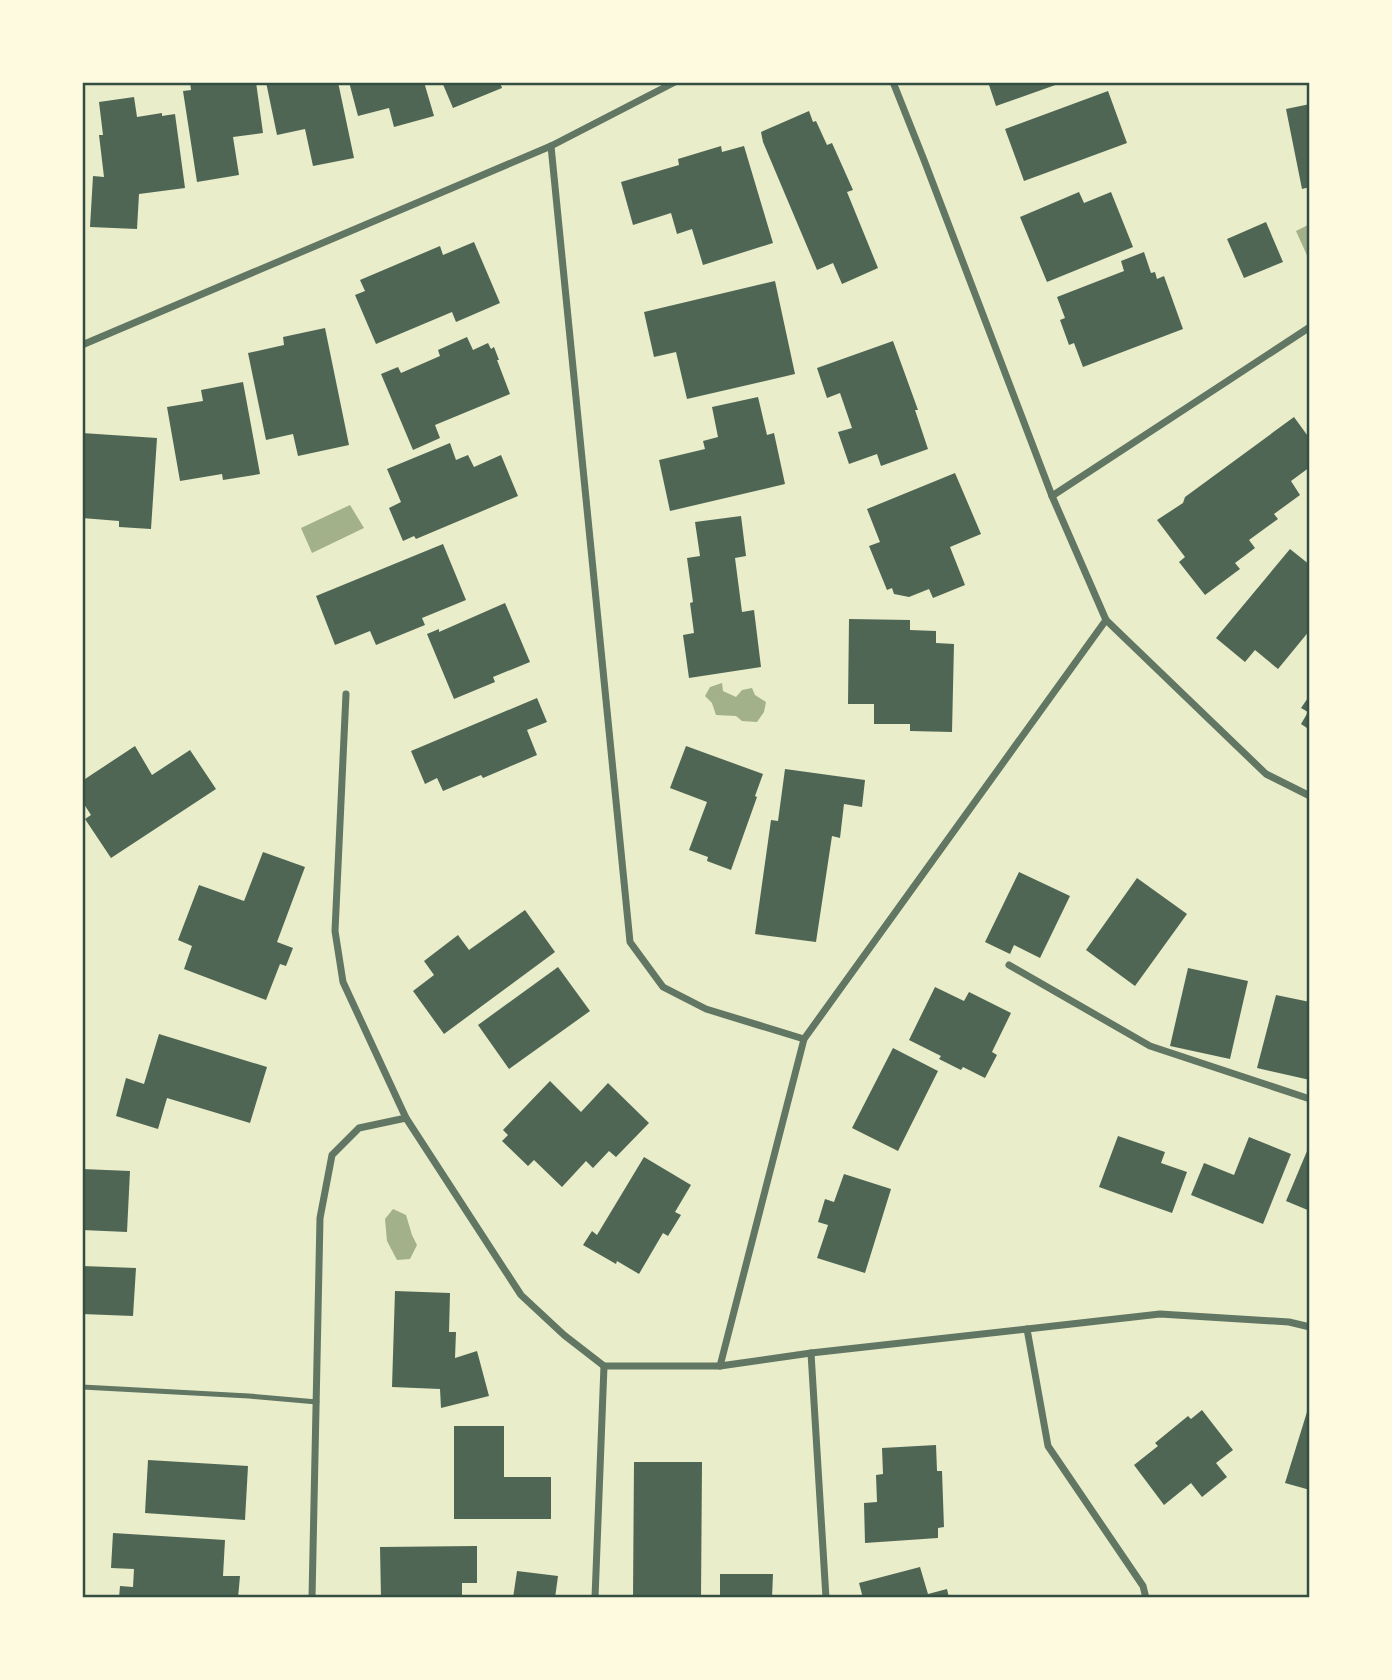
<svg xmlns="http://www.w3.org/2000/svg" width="1392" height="1680" font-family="Signika,sans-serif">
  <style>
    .water { fill: #a3b18a }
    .building { fill: #4f6655 }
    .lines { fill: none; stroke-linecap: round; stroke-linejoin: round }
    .service { stroke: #617663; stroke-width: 5 }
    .minor { stroke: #617663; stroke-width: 7 }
    .neatline { fill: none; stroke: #344e41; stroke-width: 2.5 }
  </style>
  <rect width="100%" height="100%" fill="#e9edc9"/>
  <g class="water">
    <polygon points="1310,224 1310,262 1296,231"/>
    <polygon points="350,505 364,528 312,553 301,528"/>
    <polygon points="722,683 723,691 736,697 742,690 752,688 755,695 766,702 764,712 757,722 742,721 736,716 716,715 712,703 705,696 710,687"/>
    <polygon points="393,1209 406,1215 412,1235 417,1245 410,1259 397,1260 387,1241 385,1219"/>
  </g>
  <g class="building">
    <polygon points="190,82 256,82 263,133 233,137 239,175 197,182 183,91 191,90"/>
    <polygon points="266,82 338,82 354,158 313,166 305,129 277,135"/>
    <polygon points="349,82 424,82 434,116 394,127 389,108 358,116"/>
    <polygon points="442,82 500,82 502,88 453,108"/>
    <polygon points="988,82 1061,82 1061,83 996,106"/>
    <polygon points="1108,91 1127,143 1024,181 1005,129"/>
    <polygon points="134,97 137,117 162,113 162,116 175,114 185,188 139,194 137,229 90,227 93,176 104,177 99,135 103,135 99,102"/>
    <polygon points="1310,104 1310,187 1302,189 1286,109"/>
    <polygon points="809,111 813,122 816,121 827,145 832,143 853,190 847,192 878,268 842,284 833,263 817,270 763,142 761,132"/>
    <polygon points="721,146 722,152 744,146 773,243 703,265 692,229 677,234 671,213 633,225 621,182 679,165 678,159"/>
    <polygon points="1079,192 1084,203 1111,192 1133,247 1047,282 1020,217"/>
    <polygon points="1266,222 1283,262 1244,278 1227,239"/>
    <polygon points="474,242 500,303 456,322 452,312 376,344 355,295 365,291 360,280 440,246 443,255"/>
    <polygon points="1144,252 1151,273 1155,272 1157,279 1164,276 1183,329 1083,367 1074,343 1069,345 1060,320 1065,318 1057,297 1124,271 1121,261"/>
    <polygon points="775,281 795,374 687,399 676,352 654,357 644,312"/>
    <polygon points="325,328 349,445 298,456 293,434 266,440 248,353 284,345 283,337"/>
    <polygon points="467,337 473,350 488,343 491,349 494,347 499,360 497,360 510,394 435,425 440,438 413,450 381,374 398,367 401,373 440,356 438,350"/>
    <polygon points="893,341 918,410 915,410 928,449 881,466 877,454 849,464 838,432 852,428 840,393 827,398 817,368"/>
    <polygon points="243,382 260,474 223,480 222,474 180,481 167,407 203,401 201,390"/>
    <polygon points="758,397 767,435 774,433 785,484 670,511 659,460 705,449 703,441 718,437 712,407"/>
    <polygon points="1294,417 1310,439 1310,467 1291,481 1300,495 1274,514 1278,519 1249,540 1255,548 1235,563 1240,569 1205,595 1179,562 1185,557 1157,520 1183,503 1185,497"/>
    <polygon points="82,433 157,438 151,529 119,527 119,521 82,518"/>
    <polygon points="450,443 456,460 468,455 474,467 501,455 518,496 416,539 414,536 403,541 389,508 401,502 387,469"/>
    <polygon points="955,473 981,534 950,547 965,585 933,598 929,589 909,597 894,594 892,588 887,590 869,546 880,542 867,509"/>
    <polygon points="741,516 746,556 735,558 742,612 754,610 761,667 689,678 683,635 694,633 690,603 693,602 687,558 700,556 695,522"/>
    <polygon points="443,544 466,600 422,618 425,625 376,645 370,631 335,645 316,596"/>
    <polygon points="1290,549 1310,565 1310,630 1278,669 1255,650 1245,662 1216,638"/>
    <polygon points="505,603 530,662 493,677 495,682 454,699 427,634 439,629 439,632"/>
    <polygon points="849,619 910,620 910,630 936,631 936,643 954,644 952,732 910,731 910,724 874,724 874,704 848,704"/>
    <polygon points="1310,695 1310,730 1301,724 1308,712 1301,708"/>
    <polygon points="537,698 547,722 527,730 537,755 483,778 481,775 443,791 437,778 425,784 411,751"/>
    <polygon points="135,746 152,775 190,750 216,789 111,858 85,819 91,815 82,801 82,781"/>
    <polygon points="686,746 763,774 755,796 757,797 731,870 707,861 708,857 689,850 707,802 670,788"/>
    <polygon points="785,769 865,780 862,807 844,804 840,838 832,836 816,942 755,934 771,820 778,821"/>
    <polygon points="263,852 305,867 277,942 293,948 286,966 280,964 266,1000 184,969 192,946 178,940 199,885 244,901"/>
    <polygon points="1019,872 1070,896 1040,958 1014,945 1010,954 985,942"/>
    <polygon points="1137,878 1187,914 1135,986 1086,950"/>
    <polygon points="525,910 555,952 444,1034 413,991 434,975 424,961 458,935 469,950"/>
    <polygon points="558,967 590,1011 509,1069 478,1025"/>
    <polygon points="1188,968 1248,981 1230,1059 1170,1046"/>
    <polygon points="935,987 964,1001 969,992 1011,1013 992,1052 997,1055 985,1078 963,1067 961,1070 939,1059 941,1056 909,1040"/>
    <polygon points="1276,995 1310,1002 1310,1080 1257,1068"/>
    <polygon points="159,1034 267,1067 250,1123 167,1098 158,1129 116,1116 126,1078 144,1084"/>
    <polygon points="893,1048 938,1071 898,1151 852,1128"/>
    <polygon points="550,1081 581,1112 608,1083 649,1123 616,1157 609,1151 593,1168 586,1161 562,1187 534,1160 528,1166 502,1141 508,1135 503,1130"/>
    <polygon points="1118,1136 1165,1152 1161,1163 1187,1172 1172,1213 1099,1187"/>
    <polygon points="1249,1137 1291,1154 1263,1224 1191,1195 1204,1163 1234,1175"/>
    <polygon points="1310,1144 1310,1211 1286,1201"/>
    <polygon points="644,1157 691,1185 675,1212 681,1215 668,1236 663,1233 639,1274 617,1261 616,1264 583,1245 592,1231 597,1235"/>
    <polygon points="82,1169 130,1171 127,1232 82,1230"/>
    <polygon points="844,1174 891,1189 865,1273 817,1258 828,1225 818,1222 825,1199 834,1202"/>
    <polygon points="82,1266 136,1268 133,1316 82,1314"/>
    <polygon points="395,1291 450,1293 449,1332 456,1332 455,1358 477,1351 489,1396 441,1408 440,1389 392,1387"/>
    <polygon points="1202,1410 1233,1450 1216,1463 1227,1477 1202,1497 1191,1483 1164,1505 1134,1465 1158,1446 1155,1443 1188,1416 1191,1419"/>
    <polygon points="1307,1412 1310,1413 1310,1490 1285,1483"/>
    <polygon points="454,1426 504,1426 504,1477 551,1477 551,1519 454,1519"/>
    <polygon points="936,1445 937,1471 942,1471 944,1527 938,1528 938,1538 865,1543 864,1503 877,1502 876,1475 883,1474 882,1448"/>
    <polygon points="148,1460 248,1466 245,1520 145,1513"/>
    <polygon points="634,1462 702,1462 701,1598 633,1598"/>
    <polygon points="113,1533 225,1540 223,1576 240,1576 238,1598 119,1598 120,1586 133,1587 134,1569 111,1568"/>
    <polygon points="477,1546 477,1583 462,1583 462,1598 381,1598 380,1547"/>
    <polygon points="920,1567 928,1594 947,1589 949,1598 863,1598 859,1583"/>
    <polygon points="517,1571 558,1576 555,1598 513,1598"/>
    <polygon points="720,1574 773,1574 772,1598 720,1598"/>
  </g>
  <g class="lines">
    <polyline class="service" points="82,1387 249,1396 317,1402"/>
    <g class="minor">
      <polyline points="893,82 924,160 1052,496 1106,620 1266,774 1310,796"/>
      <polyline points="551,146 630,942 663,987 706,1009 804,1039"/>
      <polyline points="82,345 551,146 675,82"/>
      <polyline points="1052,496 1310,327"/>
      <polyline points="346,694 335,931 343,982 406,1118 521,1295 564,1335 604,1366 720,1366 811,1353 1027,1329"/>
      <polyline points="1009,965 1150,1046 1310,1099"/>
      <polyline points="811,1353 826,1598"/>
      <polyline points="720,1366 804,1039 1106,620"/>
      <polyline points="312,1598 320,1218 332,1155 359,1128 406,1118"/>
      <polyline points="595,1598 604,1366"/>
      <polyline points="1146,1598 1143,1586 1048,1446 1027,1329 1160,1314 1289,1322 1310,1327"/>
    </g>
  </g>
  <rect width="1392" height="1680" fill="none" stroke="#fefae0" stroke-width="168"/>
  <rect x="84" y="84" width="1224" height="1512" class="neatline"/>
</svg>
